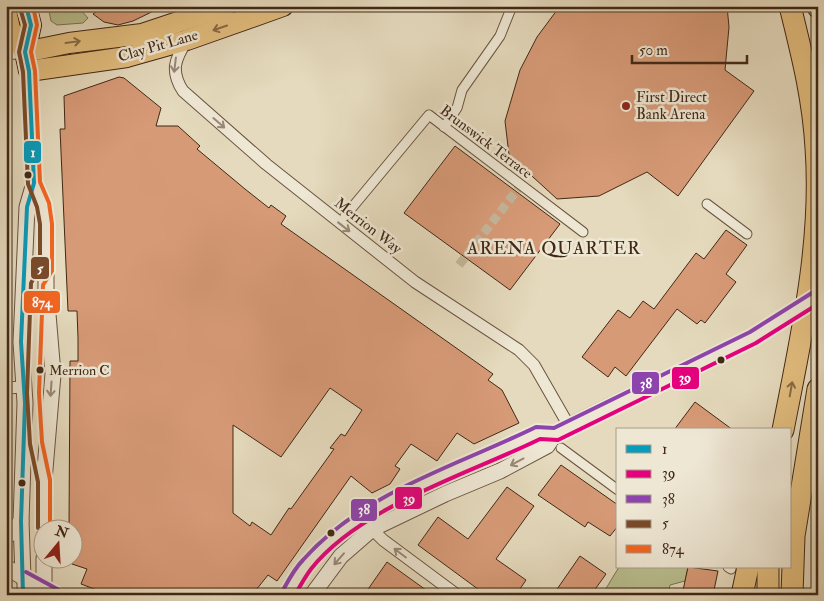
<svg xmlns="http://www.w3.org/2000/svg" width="824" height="601" font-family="'IM FELL Double Pica',serif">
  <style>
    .green { fill: #b9be8e; stroke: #7d7352 }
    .building { fill: #d79a77; stroke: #412816; fill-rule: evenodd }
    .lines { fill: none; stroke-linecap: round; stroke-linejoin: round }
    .pedestrian-tunnel { stroke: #c4b69c; stroke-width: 9; stroke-dasharray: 9 4.5; stroke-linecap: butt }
    .pedestrian-casing { stroke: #6a5440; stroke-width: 11 }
    .minor-casing { stroke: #6a5440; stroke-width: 13 }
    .tertiary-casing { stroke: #6a5440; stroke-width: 17 }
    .trunk-casing { stroke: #412816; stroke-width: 22 }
    .motorway-casing { stroke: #412816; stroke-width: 23 }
    .pedestrian { stroke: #eee7d4; stroke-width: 9 }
    .minor { stroke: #eee7d4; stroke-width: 11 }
    .tertiary { stroke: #eee7d4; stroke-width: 15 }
    .trunk { stroke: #e2bd7e; stroke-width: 20 }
    .motorway { stroke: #e2bd7e; stroke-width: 21 }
    .tertiary-bridge-casing { stroke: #6a5440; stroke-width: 17; stroke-linecap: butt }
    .tertiary-bridge { stroke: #eee7d4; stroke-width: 15 }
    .bus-1-casing { stroke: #eee7d4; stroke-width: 8 }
    .bus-2-casing { stroke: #eee7d4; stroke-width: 8 }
    .bus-3-casing { stroke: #eee7d4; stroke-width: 8 }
    .bus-4-casing { stroke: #eee7d4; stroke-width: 8 }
    .bus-5-casing { stroke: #eee7d4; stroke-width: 8 }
    .bus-1 { stroke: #069cbc; stroke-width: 4 }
    .bus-2 { stroke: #e5007d; stroke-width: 4 }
    .bus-3 { stroke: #8e44ad; stroke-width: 4 }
    .bus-4 { stroke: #7a4b2a; stroke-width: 4 }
    .bus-5 { stroke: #f26522; stroke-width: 4 }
    .oneway { stroke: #896b45 }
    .oneway2 { stroke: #988875 }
    .poi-dot { fill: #8f2418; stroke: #eee7d4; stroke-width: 2 }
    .bus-dot { fill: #412816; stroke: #eee7d4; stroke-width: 2 }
    .labels { text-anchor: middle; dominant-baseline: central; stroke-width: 5; stroke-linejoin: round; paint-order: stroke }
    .bus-label { font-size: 14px; fill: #412816; stroke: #eee7d4; text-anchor: start }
    .street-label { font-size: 15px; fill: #412816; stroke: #eee7d4 }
    .poi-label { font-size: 15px; fill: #412816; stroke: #eee7d4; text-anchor: start }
    .quarter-label { font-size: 18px; letter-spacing: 1px; fill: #412816; stroke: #eee7d4 }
    .line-badge { stroke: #eee7d4; stroke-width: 2 }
    .badge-label { font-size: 14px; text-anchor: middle; font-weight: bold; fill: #fff }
  </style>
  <rect width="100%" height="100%" fill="#e5dabd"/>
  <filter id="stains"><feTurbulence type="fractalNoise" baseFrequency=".004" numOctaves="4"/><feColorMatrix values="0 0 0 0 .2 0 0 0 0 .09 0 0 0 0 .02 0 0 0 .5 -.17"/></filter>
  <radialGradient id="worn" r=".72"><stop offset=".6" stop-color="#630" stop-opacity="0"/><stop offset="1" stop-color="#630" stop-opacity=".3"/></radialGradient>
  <g class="green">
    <polygon points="48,6 77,6 88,18 83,23 57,25 51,21"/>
    <polygon points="619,567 688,567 685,581 670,585 668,595 602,595"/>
  </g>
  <g class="building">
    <polygon points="104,6 164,6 133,21 118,25 104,22 93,14"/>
    <polygon points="560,6 727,6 729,27 725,70 754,91 678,196 647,172 599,196 557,199 509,155 505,121 520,70 537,37"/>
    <path d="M119,77L124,78L161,108L156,126H178L200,146L197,149L245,189L269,208L271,205L286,216L281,224L493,374L488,380L502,390L519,423L474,444L457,433L437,461L411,444L395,466L400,469L390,484L372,493L351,476L277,581L268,575L252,595H110L81,584L87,569L72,564V528H69L70,361H78V338L77,311H68L60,129H65L64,96ZM330,388L362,410L345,436L341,434L330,448L334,449L291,509L289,508L271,535L252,522L250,526L233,513V425L281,457Z"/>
    <polygon points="455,146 560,224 510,290 404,213"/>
    <polygon points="726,230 747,245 726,274 736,282 705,323 701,320 697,324 677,309 626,376 615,367 608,377 582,357 618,310 630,318 643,301 654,309 696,253 704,259"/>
    <polygon points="695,402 733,430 674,430"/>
    <polygon points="561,465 618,505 618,526 610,536 588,522 585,527 538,495"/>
    <polygon points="507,487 534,506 496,559 526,580 516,595 486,595 418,545 438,517 468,539"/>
    <polygon points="580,556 606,574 591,595 553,595"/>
    <polygon points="387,562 433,595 364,595"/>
    <polygon points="688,567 718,571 713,595 682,595"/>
  </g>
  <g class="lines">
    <polyline class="pedestrian-tunnel" points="459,265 521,185"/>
    <g class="pedestrian-casing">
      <g id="pedestrian">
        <polyline points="444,127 457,108 462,90 500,36 512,6"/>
        <polyline points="707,204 747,234"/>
        <polyline points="345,216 429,115 583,232"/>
        <polyline points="561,448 618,490"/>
        <polyline points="728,567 731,569"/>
      </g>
    </g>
    <g class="minor-casing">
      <g id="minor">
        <path d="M187,40C175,59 170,71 183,91L266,164L415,282L519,350L534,365L569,426"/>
        <polyline points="6,54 25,52"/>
        <polyline points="6,388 24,387"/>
        <polyline points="372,523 372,529 383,540 457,595"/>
        <polyline points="23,595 23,577"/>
      </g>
    </g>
    <g class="tertiary-casing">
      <g id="tertiary">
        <polyline points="34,183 43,205 46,224 46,290 53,374 44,481 44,528"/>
        <polyline points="6,536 12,533 21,521"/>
        <polyline points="44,558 44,590"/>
        <polyline points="6,567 44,590 56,595"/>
        <polyline points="23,577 21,521 25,403 21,342 27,207 34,183 29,71"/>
        <path d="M287,595C328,508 460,475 539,433L555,434"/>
        <polyline points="312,595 341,556 372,529 445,494 500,471 547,446 555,434 569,426 770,328"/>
      </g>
    </g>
    <g class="trunk-casing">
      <g id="trunk">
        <polyline points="26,6 31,25 25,52 29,71 127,57 187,40 283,6"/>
        <polyline points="6,11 10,29 25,52"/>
        <polyline points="25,52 69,43 142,34 226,6"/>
      </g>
    </g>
    <g class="motorway-casing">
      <g id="motorway">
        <polyline points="818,6 818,7"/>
        <path d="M783,430C801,338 823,242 816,148C813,97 802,55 790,6"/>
        <polyline points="742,595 748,567"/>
        <polyline points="768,595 768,567"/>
        <polyline points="792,595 794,536 818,389"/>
      </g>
    </g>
    <use href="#pedestrian" class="pedestrian"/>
    <use href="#minor" class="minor"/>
    <use href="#tertiary" class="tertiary"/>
    <use href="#trunk" class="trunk"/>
    <use href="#motorway" class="motorway"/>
    <g class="tertiary-bridge-casing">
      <polyline id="tertiary-bridge" points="770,328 818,296"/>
    </g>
    <use href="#tertiary-bridge" class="tertiary-bridge"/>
    <g class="bus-1-casing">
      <polyline id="bus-1" points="23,595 21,521 25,403 21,342 27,207 34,183 29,71 25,52 31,25 26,6"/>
    </g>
    <g class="bus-2-casing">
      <path id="bus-2" d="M295,595C300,586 305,577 311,569C361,506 469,474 540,439L558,440L756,343L818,304"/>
    </g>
    <g class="bus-3-casing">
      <g id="bus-3">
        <polyline points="26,572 59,590"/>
        <path d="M282,592C288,581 294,569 303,560C363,492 457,466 536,427L554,428L750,332L815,291"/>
      </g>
    </g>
    <g class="bus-4-casing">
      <polyline id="bus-4" points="20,8 25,25 19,52 23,72 28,184 37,207 40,224 40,268 31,283 27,393 30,444 38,482 38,528"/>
    </g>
    <g class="bus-5-casing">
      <polyline id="bus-5" points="33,6 37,25 31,52 35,71 40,182 49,203 52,224 52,271 43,285 39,393 42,442 50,480 50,528"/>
    </g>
    <use href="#bus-1" class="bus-1"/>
    <use href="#bus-2" class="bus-2"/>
    <use href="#bus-3" class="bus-3"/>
    <use href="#bus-4" class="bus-4"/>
    <use href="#bus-5" class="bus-5"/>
  </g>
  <defs><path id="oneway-shaft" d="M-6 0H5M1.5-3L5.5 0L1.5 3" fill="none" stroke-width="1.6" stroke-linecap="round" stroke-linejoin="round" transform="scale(1.25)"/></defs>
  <g class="oneway">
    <use href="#oneway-shaft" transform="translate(220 28) rotate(161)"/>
    <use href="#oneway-shaft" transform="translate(73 42) rotate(-8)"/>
    <use href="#oneway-shaft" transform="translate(791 389) rotate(-80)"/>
  </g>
  <g class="oneway2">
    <use href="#oneway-shaft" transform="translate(175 65) rotate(97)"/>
    <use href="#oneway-shaft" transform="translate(219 123) rotate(41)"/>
    <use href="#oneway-shaft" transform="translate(344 227) rotate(38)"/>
    <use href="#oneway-shaft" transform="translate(51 389) rotate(94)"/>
    <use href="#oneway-shaft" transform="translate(517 462) rotate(152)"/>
    <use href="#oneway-shaft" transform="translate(400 553) rotate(-143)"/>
    <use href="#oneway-shaft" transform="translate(339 559) rotate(131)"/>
  </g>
  <circle class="poi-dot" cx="626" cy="106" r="5"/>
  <g class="bus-dot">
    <circle cx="28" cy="175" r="4.5"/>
    <circle cx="721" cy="360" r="4.5"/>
    <circle cx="40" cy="370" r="4.5"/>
    <circle cx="22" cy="483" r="4.5"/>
    <circle cx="331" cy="533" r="4.5"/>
  </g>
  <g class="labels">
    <g class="bus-label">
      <text x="49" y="370">Merrion C</text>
    </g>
    <g class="street-label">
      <text transform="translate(158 46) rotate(-16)">Clay Pit Lane</text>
      <text transform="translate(486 142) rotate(37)">Brunswick Terrace</text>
      <text transform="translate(368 226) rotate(38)">Merrion Way</text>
    </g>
    <g class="poi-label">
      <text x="636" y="97">First Direct<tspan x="636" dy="17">Bank Arena</tspan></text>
    </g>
    <g class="quarter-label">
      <text x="554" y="248">ARENA QUARTER</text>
    </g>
  </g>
  <g class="line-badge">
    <rect x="23" y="140" width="19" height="24" rx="5" fill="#069cbc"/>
    <rect x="30" y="256" width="20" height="24" rx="5" fill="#7a4b2a"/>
    <rect x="23" y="290" width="38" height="24" rx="5" fill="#f26522"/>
    <rect x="671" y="366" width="29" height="24" rx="5" fill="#e5007d"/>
    <rect x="631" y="371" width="29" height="24" rx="5" fill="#8e44ad"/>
    <rect x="394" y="486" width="29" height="24" rx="5" fill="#e5007d"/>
    <rect x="350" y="498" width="28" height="24" rx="5" fill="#8e44ad"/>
  </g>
  <g class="badge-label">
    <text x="33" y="157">1</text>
    <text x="40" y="273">5</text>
    <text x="42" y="307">874</text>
    <text x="685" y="382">39</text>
    <text x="646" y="388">38</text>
    <text x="409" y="503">39</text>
    <text x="364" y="514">38</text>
  </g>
  <rect width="824" height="601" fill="none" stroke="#e5dabd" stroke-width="25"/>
  <rect x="8" y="8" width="809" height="586" fill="none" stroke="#412816" stroke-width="2.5"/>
  <rect x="12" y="12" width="799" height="576" fill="none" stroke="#412816"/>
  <rect x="616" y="428" width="175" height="140" fill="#eee7d4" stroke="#a99b88"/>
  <rect x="626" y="445" width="25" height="8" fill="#069cbc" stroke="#a99b88"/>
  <text x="662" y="454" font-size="15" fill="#412816">1</text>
  <rect x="626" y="470" width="25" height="8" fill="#e5007d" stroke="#a99b88"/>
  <text x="662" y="478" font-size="15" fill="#412816">39</text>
  <rect x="626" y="495" width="25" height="8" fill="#8e44ad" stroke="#a99b88"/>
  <text x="662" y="504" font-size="15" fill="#412816">38</text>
  <rect x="626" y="520" width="25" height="8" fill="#7a4b2a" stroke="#a99b88"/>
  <text x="662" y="528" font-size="15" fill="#412816">5</text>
  <rect x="626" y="545" width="25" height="8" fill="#f26522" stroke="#a99b88"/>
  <text x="662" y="554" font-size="15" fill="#412816">874</text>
  <g transform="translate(58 544) rotate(18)"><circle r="24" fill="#eee7d4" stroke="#a99b88"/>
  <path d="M0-4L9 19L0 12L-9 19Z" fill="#8f2418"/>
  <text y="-8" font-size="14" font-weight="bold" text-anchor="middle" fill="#412816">N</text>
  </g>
  <path d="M632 55v8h115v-8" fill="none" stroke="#412816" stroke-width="2.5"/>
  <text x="639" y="55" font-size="15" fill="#412816" stroke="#eee7d4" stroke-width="4" paint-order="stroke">50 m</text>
  <rect width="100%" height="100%" filter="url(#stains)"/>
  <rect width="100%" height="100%" fill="url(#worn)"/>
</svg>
